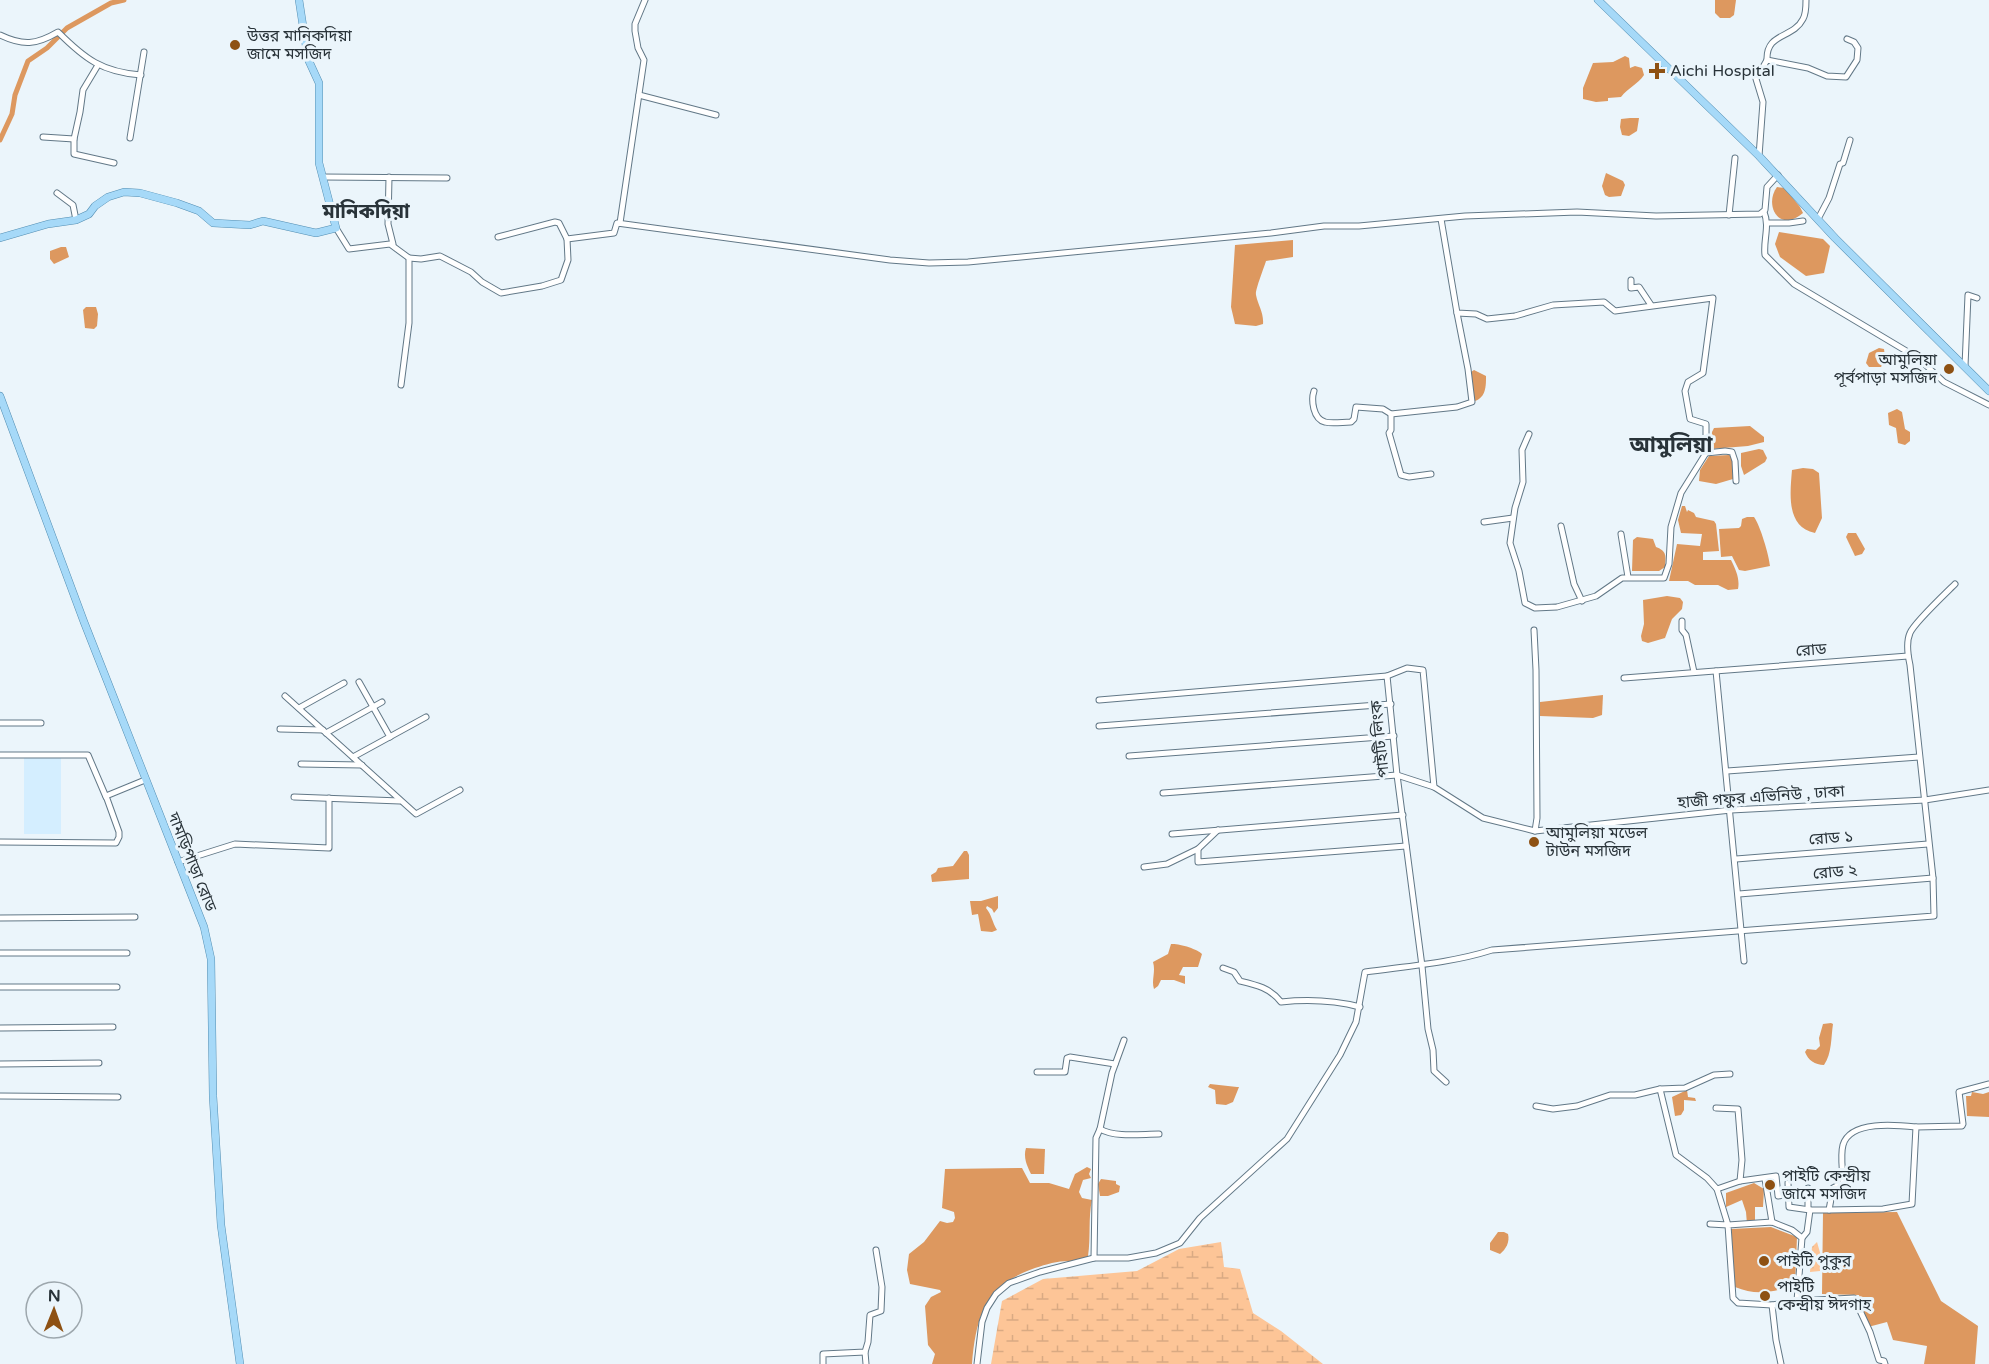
<svg xmlns="http://www.w3.org/2000/svg" width="1989" height="1364" font-family="'Varela Round','Noto Sans Bengali',sans-serif">
  <style>
    .built { fill: #d4eeff }
    .wetland { fill: url(#wetland-marsh) }
    .water { fill: #dd985f }
    .lines { fill: none; stroke-linecap: round; stroke-linejoin: round }
    .canal { stroke: #dd985f; stroke-width: 5 }
    .minor-casing { stroke: #627887; stroke-width: 7 }
    .major-casing { stroke: #538eb2; stroke-width: 8 }
    .minor { stroke: #fff; stroke-width: 5 }
    .major { stroke: #a6d9f8; stroke-width: 7 }
    .poi-dot { fill: #8e5113; stroke: #ebf5fb; stroke-width: 2 }
    .labels { text-anchor: middle; dominant-baseline: central; stroke-width: 6; stroke-linejoin: round; paint-order: stroke }
    .poi-label { font-size: 16px; fill: #293339; stroke: #ebf5fb; text-anchor: start }
    .street-label { font-size: 16px; fill: #293339; stroke: #ebf5fb }
    .quarter-label { font-size: 20px; font-weight: bold; fill: #293339; stroke: #ebf5fb }
    .district-label { font-size: 22px; font-weight: bold; fill: #293339; stroke: #ebf5fb }
  </style>
  <defs>
    <pattern id="wetland-marsh" width="20" height="14" patternUnits="userSpaceOnUse" patternTransform="scale(1.5)"><rect width="20" height="14" fill="#fdc597"/><path d="M1 5h8M5 5V1M11 12h8M15 12V8" fill="none" stroke="#d9aa83"/></pattern>
  </defs>
  <rect width="100%" height="100%" fill="#ebf5fb"/>
  <rect class="built" x="24" y="757" width="37" height="77"/>
  <g class="wetland">
    <polygon points="1221,1242 1224,1267 1240,1269 1253,1313 1281,1331 1323,1364 991,1364 1002,1301 1043,1279 1137,1271 1179,1249"/>
    <polygon points="1817,1242 1821,1256 1820,1271 1810,1272 1812,1247"/>
  </g>
  <g class="water">
    <polygon points="1715,0 1736,0 1734,15 1730,18 1720,18 1715,13"/>
    <path d="M1625,56L1629,58L1630,68L1635,66L1642,68L1644,75C1638,84 1628,88 1621,97L1608,98V101L1596,102L1583,99V88L1593,63L1613,62Z"/>
    <polygon points="1630,118 1639,118 1637,131 1629,136 1622,135 1620,127 1621,119"/>
    <polygon points="1606,173 1623,181 1625,185 1621,196 1609,197 1605,195 1602,186"/>
    <path d="M1777,187L1785,188L1800,207L1803,213C1778,234 1764,204 1777,187Z"/>
    <polygon points="1779,232 1823,239 1830,246 1824,273 1806,276 1780,257 1775,244"/>
    <path d="M1293,240V257L1266,261C1264,268 1255,290 1256,295C1258,305 1264,313 1263,324L1256,326L1235,324L1231,307L1235,245Z"/>
    <polygon points="61,247 66,247 69,257 54,264 50,259 50,251"/>
    <polygon points="86,307 96,307 98,314 97,326 94,329 85,328 83,310"/>
    <path d="M1879,348L1884,349C1885,356 1885,361 1881,367H1869L1866,363L1869,353Z"/>
    <path d="M1474,370L1486,376C1486,386 1486,397 1475,401L1471,397V372Z"/>
    <polygon points="1897,409 1902,412 1905,429 1910,432 1910,441 1905,445 1898,443 1896,428 1889,425 1888,413"/>
    <polygon points="1750,426 1764,437 1764,442 1748,446 1711,449 1712,432 1714,428"/>
    <polygon points="1759,449 1763,450 1767,458 1765,462 1744,475 1741,466 1741,453"/>
    <polygon points="1729,455 1732,456 1733,479 1716,484 1699,481 1700,470 1709,456"/>
    <path d="M1803,468L1813,469L1819,473L1822,518L1815,533C1786,527 1790,494 1792,470Z"/>
    <path d="M1682,506H1685L1687,512L1688,510L1694,513L1696,517L1714,521L1716,524L1719,551L1703,552V560H1731C1736,570 1740,579 1738,589L1728,590L1718,585H1695L1688,581H1669L1677,544L1700,546L1702,534L1681,533L1678,520Z"/>
    <path d="M1747,517H1754C1760,525 1769,555 1770,566L1745,571L1739,570L1732,556L1721,557L1719,529L1739,528L1741,526L1742,519Z"/>
    <polygon points="1848,533 1856,533 1865,549 1862,554 1855,556 1846,537"/>
    <path d="M1637,537L1653,539L1656,547C1667,551 1666,556 1665,567L1659,571H1632L1633,540Z"/>
    <polygon points="1667,596 1680,598 1683,602 1682,609 1672,619 1665,638 1648,643 1642,641 1641,636 1644,624 1643,600"/>
    <polygon points="1603,695 1602,715 1593,718 1540,716 1540,702"/>
    <polygon points="964,851 967,851 969,855 969,879 932,882 931,875 936,872 938,868 953,866"/>
    <path d="M998,896V908L994,913L992,909L987,906L986,908C992,915 992,922 997,930L992,932L981,931L978,914L972,915L970,901H981Z"/>
    <path d="M1171,944C1178,943 1198,949 1202,954L1198,967H1183L1179,975L1185,976V984L1174,980H1161L1158,986L1154,989C1151,980 1156,972 1153,962L1168,954Z"/>
    <path d="M1831,1023L1833,1024C1831,1037 1832,1054 1824,1065C1815,1065 1808,1060 1805,1052L1807,1049L1816,1050L1820,1046L1819,1038L1823,1024Z"/>
    <polygon points="1210,1084 1237,1087 1239,1087 1233,1102 1226,1105 1216,1104 1215,1090 1208,1087"/>
    <polygon points="1687,1090 1688,1097 1695,1098 1696,1101 1684,1100 1684,1110 1681,1115 1675,1116 1672,1097"/>
    <polygon points="1972,1092 1983,1094 1989,1092 1989,1117 1967,1116 1966,1096 1971,1096"/>
    <path d="M1026,1148L1045,1149L1044,1174H1031C1027,1166 1023,1157 1026,1148Z"/>
    <path d="M1087,1167L1091,1169L1089,1174L1091,1178L1083,1180L1079,1192L1082,1198L1092,1200C1088,1218 1091,1237 1088,1256L1080,1262C1064,1259 1050,1263 1035,1268C986,1285 976,1315 972,1364H932L935,1354L928,1345L925,1306L931,1297L941,1292L940,1290L910,1284L907,1270L909,1254L924,1242L940,1221L947,1223L953,1222L955,1218L954,1212L942,1208L945,1169L1022,1168L1030,1183H1049L1069,1189L1075,1174Z"/>
    <polygon points="1101,1179 1116,1181 1116,1184 1120,1186 1119,1192 1108,1196 1100,1196 1098,1184"/>
    <polygon points="1754,1183 1764,1189 1763,1207 1755,1207 1755,1223 1747,1224 1746,1212 1742,1200 1726,1207 1726,1193"/>
    <polygon points="1897,1212 1941,1301 1978,1326 1975,1364 1924,1364 1927,1346 1893,1340 1887,1322 1868,1327 1859,1295 1822,1294 1823,1213"/>
    <path d="M1771,1227L1797,1237L1795,1285C1774,1292 1756,1296 1735,1287L1731,1229Z"/>
    <path d="M1498,1232H1504L1508,1234C1510,1242 1506,1249 1500,1254L1490,1250V1243Z"/>
  </g>
  <g class="lines">
    <polyline class="canal" points="0,140 12,114 15,95 28,61 47,48 67,28 111,3 124,0"/>
    <g class="minor-casing">
      <g id="minor">
        <path d="M0,35C23,46 36,45 58,32C85,59 102,72 141,75"/>
        <path d="M1767,60C1766,32 1793,39 1803,19C1806,14 1806,6 1806,0"/>
        <polyline points="98,65 83,90 80,112 74,139 74,154 114,163"/>
        <polyline points="639,95 716,115"/>
        <polyline points="43,137 74,139"/>
        <polyline points="130,138 144,52"/>
        <polyline points="1759,156 1763,102 1756,79 1767,60 1808,68 1827,76 1846,77 1857,60 1858,48 1854,42 1847,39"/>
        <polyline points="323,177 447,178"/>
        <polyline points="389,177 388,224 393,244"/>
        <polyline points="57,193 73,205 76,220"/>
        <path d="M1764,212C1770,226 1763,241 1765,255L1794,284L1918,358L1944,382L1989,405"/>
        <polyline points="1729,215 1735,158"/>
        <polyline points="1441,219 1457,313 1476,314 1487,319 1515,316 1553,305 1604,302 1615,311 1713,298 1703,373 1688,382 1685,391 1690,419 1706,424 1706,453 1681,493 1671,527 1669,564 1664,578 1622,578 1596,596 1557,607 1535,608 1525,603 1519,571 1510,543 1515,508 1523,482 1522,450 1529,434"/>
        <polyline points="1818,219 1829,198 1840,164 1843,163 1850,140"/>
        <polyline points="620,223 644,60 638,48 635,31 635,24 645,0"/>
        <polyline points="1767,223 1789,223 1803,221"/>
        <polyline points="336,228 349,249 390,244 409,258 409,323 401,385"/>
        <polyline points="498,237 555,222 559,223 567,239 614,233 617,223 890,260 929,263 968,262 1271,233 1324,226 1359,226 1465,216 1577,212 1656,216 1760,214 1765,210 1767,187 1778,175"/>
        <polyline points="409,258 421,259 440,256 471,272 482,282 501,293 542,286 561,280 568,260 567,239"/>
        <polyline points="1631,280 1631,288 1639,287 1651,305"/>
        <polyline points="1965,366 1968,295 1977,298"/>
        <path d="M1314,391C1311,400 1313,419 1325,422C1332,424 1343,422 1351,422L1354,419L1356,407L1383,409L1391,414L1457,407L1472,402L1468,369L1457,313"/>
        <polyline points="1391,414 1391,430 1389,433 1401,475 1409,477 1431,474"/>
        <polyline points="1706,453 1725,451 1732,452 1735,461 1736,481"/>
        <polyline points="1484,522 1513,518"/>
        <polyline points="1561,526 1574,584 1582,601"/>
        <polyline points="1621,534 1628,577"/>
        <polyline points="1682,621 1682,630 1686,635 1694,672"/>
        <polyline points="1534,630 1536,670 1537,818 1535,831"/>
        <polyline points="1716,671 1744,961"/>
        <polyline points="1387,676 1407,668 1423,670 1434,787 1483,818 1535,831 1731,810 1925,800 1989,790"/>
        <polyline points="1624,678 1908,656"/>
        <polyline points="359,682 390,737"/>
        <polyline points="285,696 416,814 460,790"/>
        <polyline points="1099,700 1387,676 1397,775 1422,966 1428,1029 1433,1050 1434,1071 1446,1082"/>
        <polyline points="299,708 344,683"/>
        <polyline points="0,723 41,723"/>
        <polyline points="1099,726 1391,704"/>
        <polyline points="280,729 323,730"/>
        <polyline points="326,733 382,702"/>
        <polyline points="0,755 88,755 106,797"/>
        <polyline points="1129,756 1394,736"/>
        <polyline points="353,757 426,717"/>
        <polyline points="301,764 362,765"/>
        <polyline points="1727,771 1919,757"/>
        <polyline points="1163,793 1397,775 1434,787"/>
        <polyline points="294,797 400,801"/>
        <polyline points="1218,830 1198,849 1198,862 1406,846"/>
        <polyline points="1172,834 1403,815"/>
        <polyline points="0,842 116,843 119,837 119,832 106,796 145,780"/>
        <polyline points="1736,859 1928,844"/>
        <polyline points="178,862 235,844 329,848 329,798"/>
        <polyline points="1144,867 1167,864 1198,849"/>
        <polyline points="1739,894 1933,878"/>
        <polyline points="0,918 135,917"/>
        <polyline points="0,953 127,953"/>
        <path d="M1223,968L1234,972L1240,981C1257,985 1270,988 1281,1002C1309,999 1333,1000 1360,1007"/>
        <polyline points="0,987 117,987"/>
        <polyline points="0,1028 113,1027"/>
        <polyline points="0,1064 99,1063"/>
        <polyline points="1037,1072 1065,1072 1067,1058 1070,1057 1115,1064"/>
        <polyline points="1660,1089 1685,1088 1714,1075 1730,1074"/>
        <polyline points="0,1096 118,1097"/>
        <polyline points="1536,1106 1553,1109 1577,1106 1610,1095 1635,1095 1660,1089 1676,1155 1707,1178 1717,1189"/>
        <polyline points="1716,1108 1738,1109 1742,1160 1740,1181"/>
        <path d="M1100,1129C1116,1138 1141,1134 1159,1134"/>
        <polyline points="1765,1179 1772,1222"/>
        <path d="M1788,1183L1789,1207L1810,1210H1829L1833,1188L1843,1183C1843,1171 1840,1156 1843,1145C1850,1120 1897,1125 1916,1127"/>
        <polyline points="1808,1188 1808,1208"/>
        <polyline points="1829,1210 1883,1209 1912,1204 1916,1127 1962,1126 1963,1124 1959,1092 1989,1084"/>
        <polygon points="1772,1222 1792,1230 1802,1238 1797,1301 1772,1305 1738,1303 1733,1298 1728,1225"/>
        <polyline points="1710,1224 1728,1225 1717,1189 1740,1181 1776,1176 1778,1196 1789,1194"/>
        <polyline points="1802,1238 1807,1232 1810,1210"/>
        <polyline points="1094,1258 1096,1138 1100,1129 1112,1073 1124,1040"/>
        <polyline points="1797,1301 1854,1298 1870,1332 1879,1360 1884,1361 1885,1364"/>
        <polyline points="1772,1305 1776,1340 1781,1364"/>
        <polyline points="865,1352 866,1364"/>
        <polyline points="823,1364 823,1354 865,1352 868,1342 870,1315 881,1311 882,1287 876,1250"/>
        <path d="M977,1364L982,1322L987,1308L996,1294L1009,1283L1040,1272L1094,1258H1128L1156,1253L1180,1243L1200,1218L1287,1139L1340,1055L1356,1022L1365,972C1408,966 1451,963 1492,950L1934,916L1933,878L1910,665C1908,656 1906,642 1910,633C1914,623 1946,593 1955,584"/>
      </g>
    </g>
    <g class="major-casing">
      <g id="major">
        <polyline points="1598,0 1759,156 1835,238 1989,391"/>
        <polyline points="0,238 48,224 76,220 89,214 95,206 108,197 124,192 140,193 177,203 199,211 213,223 250,225 263,221 316,233 336,228 319,163 319,83 308,59 299,0"/>
        <polyline points="0,396 84,622 204,927 211,959 213,1096 221,1225 240,1364"/>
      </g>
    </g>
    <use href="#minor" class="minor"/>
    <use href="#major" class="major"/>
  </g>
  <g class="poi-dot">
    <circle cx="235" cy="45" r="6"/>
    <path d="M1654 62h6v6h6v6h-6v6h-6v-6h-6v-6h6z"/>
    <circle cx="1949" cy="369" r="6"/>
    <circle cx="1534" cy="842" r="6"/>
    <circle cx="1770" cy="1185" r="6"/>
    <circle cx="1764" cy="1261" r="6"/>
    <circle cx="1765" cy="1296" r="6"/>
  </g>
  <g class="labels">
    <g class="poi-label">
      <text x="247" y="36">উত্তর মানিকদিয়া<tspan x="247" dy="18">জামে মসজিদ</tspan></text>
      <text x="1670" y="71">Aichi Hospital</text>
      <text x="1937" y="360" text-anchor="end">আমুলিয়া<tspan x="1937" dy="18">পূর্বপাড়া মসজিদ</tspan></text>
      <text x="1546" y="833">আমুলিয়া মডেল<tspan x="1546" dy="18">টাউন মসজিদ</tspan></text>
      <text x="1782" y="1176">পাইটি কেন্দ্রীয়<tspan x="1782" dy="18">জামে মসজিদ</tspan></text>
      <text x="1776" y="1261">পাইটি পুকুর</text>
      <text x="1777" y="1287">পাইটি<tspan x="1777" dy="18">কেন্দ্রীয় ঈদগাহ</tspan></text>
    </g>
    <g class="street-label">
      <text transform="translate(1811 650) rotate(-4)">রোড</text>
      <text transform="translate(1380 739) rotate(-96)">পাইটি লিংক</text>
      <text transform="translate(1761 797) rotate(-4)">হাজী গফুর এভিনিউ , ঢাকা</text>
      <text transform="translate(1831 838) rotate(-4)">রোড ১</text>
      <text transform="translate(192 862) rotate(68)">দামড়িপাড়া রোড</text>
      <text transform="translate(1835 872) rotate(-5)">রোড ২</text>
    </g>
    <g class="quarter-label">
      <text x="366" y="212">মানিকদিয়া</text>
    </g>
    <g class="district-label">
      <text x="1671" y="445">আমুলিয়া</text>
    </g>
  </g>
  <g transform="translate(54 1310) rotate(1)"><circle r="28" fill="#ebf5fb" stroke="#9da7ad" stroke-width="1.5"/>
  <path d="M0-4.5L10 22L0 15L-10 22Z" fill="#8e5113"/>
  <text y="-9" font-size="16" font-weight="bold" text-anchor="middle" fill="#293339">N</text>
  </g>
</svg>
